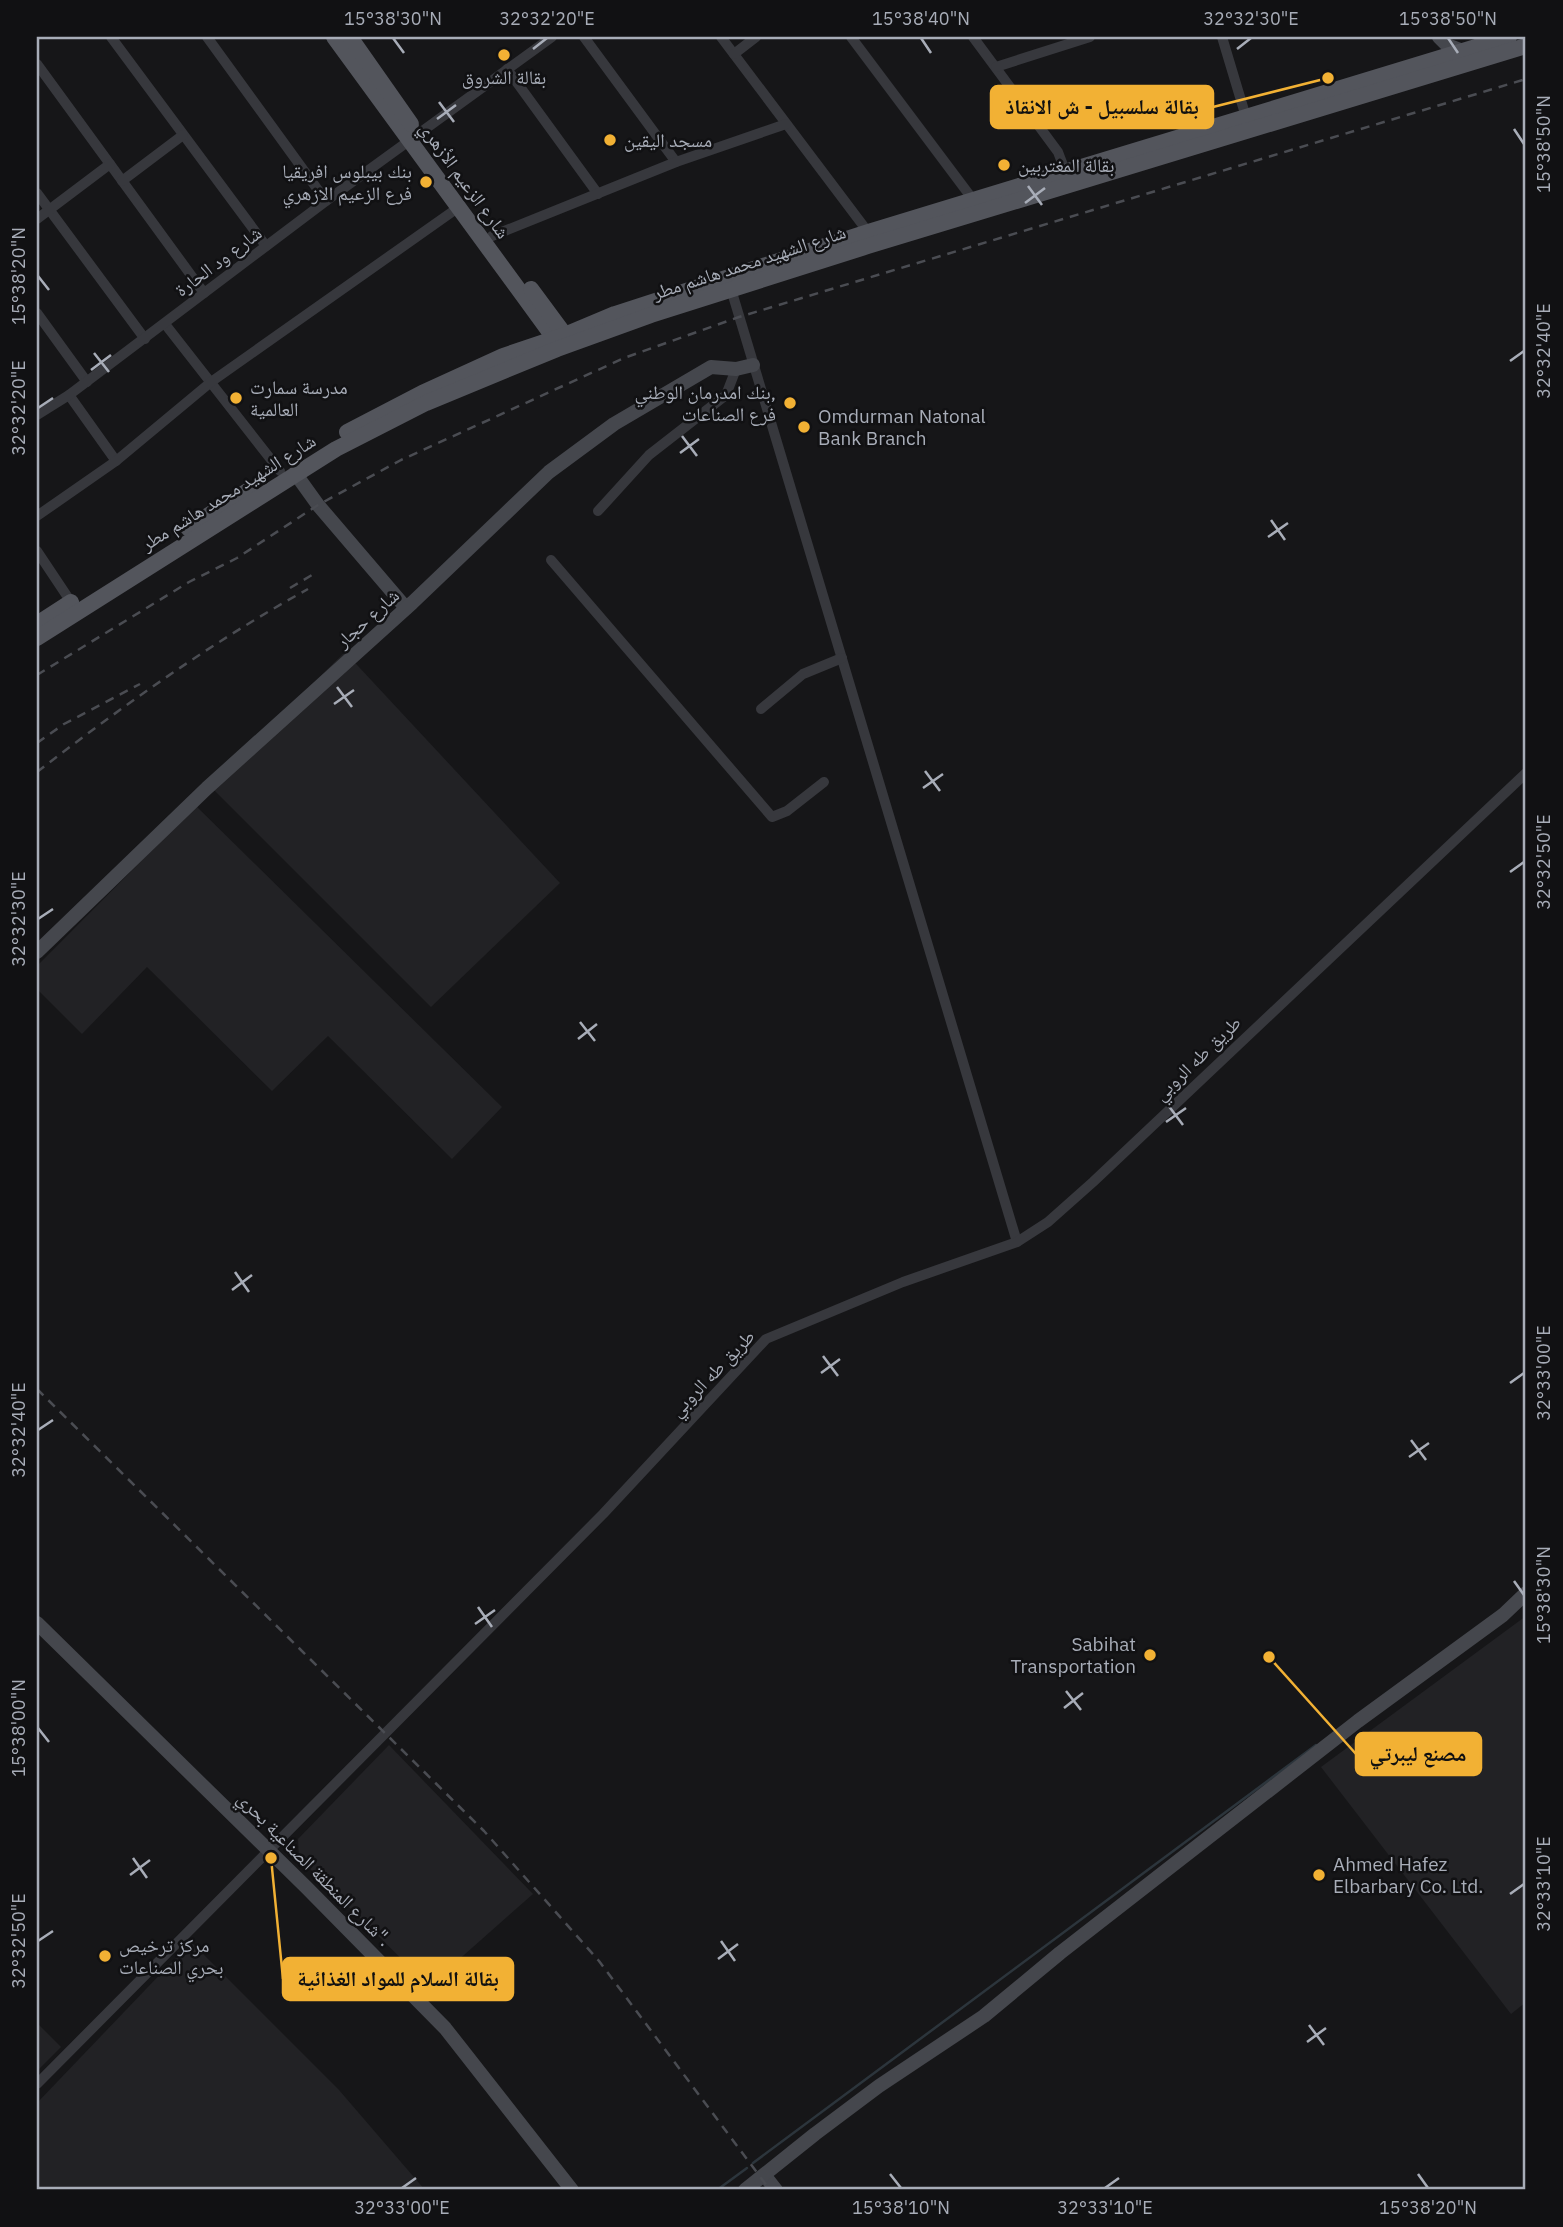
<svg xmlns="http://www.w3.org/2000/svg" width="1563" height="2227" font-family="'IBM Plex Sans','Noto Naskh Arabic',sans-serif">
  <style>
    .built { fill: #222225 }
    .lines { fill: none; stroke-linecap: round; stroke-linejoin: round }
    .stream { stroke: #2c353c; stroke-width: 2.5 }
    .street { stroke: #37383d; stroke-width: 10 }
    .secondary { stroke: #45474d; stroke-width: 14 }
    .primary { stroke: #53555c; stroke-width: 16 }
    .rail { stroke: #4a4c52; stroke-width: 2.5; stroke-dasharray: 9 7; stroke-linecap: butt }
    .ticks { fill: none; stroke: #a8adb8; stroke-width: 2.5 }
    .poi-dot { fill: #f2b134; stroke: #111113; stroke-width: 2.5 }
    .labels { text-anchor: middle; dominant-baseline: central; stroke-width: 5; stroke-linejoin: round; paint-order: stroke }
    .poi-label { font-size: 19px; fill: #a8adb8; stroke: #111113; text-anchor: start }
    .street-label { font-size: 19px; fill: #a8adb8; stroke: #111113 }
    .leader { fill: none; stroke: #f2b134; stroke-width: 2.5 }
    .callout-dot { fill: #f2b134; stroke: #111113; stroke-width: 2.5 }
    .callout { fill: #f2b134; stroke: #f2b134; stroke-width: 2.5 }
    .callout-label { font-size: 21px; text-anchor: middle; font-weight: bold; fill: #111 }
    .neatline { fill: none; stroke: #a8adb8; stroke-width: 2.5 }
    .ticks-label { font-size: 18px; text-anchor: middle; fill: #a8adb8 }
  </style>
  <rect width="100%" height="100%" fill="#161618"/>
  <g class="built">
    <polygon points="345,652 560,883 431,1007 209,785"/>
    <polygon points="196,806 502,1107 452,1159 328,1036 272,1091 147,967 82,1034 37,989 37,966"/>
    <polygon points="1526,1616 1526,2002 1511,2014 1321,1767"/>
    <polygon points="389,1745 533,1894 429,1986 299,1858 298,1839"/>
    <polygon points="191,1942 339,2090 425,2190 37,2190 37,2103"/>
    <polygon points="37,2023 61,2047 37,2071"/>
  </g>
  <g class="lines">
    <g class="stream">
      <polyline points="753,2163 1316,1745"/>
      <polyline points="717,2190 747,2168"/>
    </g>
    <g class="street">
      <polyline points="111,37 266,246"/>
      <polyline points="207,37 326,201"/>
      <polyline points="584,37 676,162"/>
      <polyline points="721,37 868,232"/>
      <polyline points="851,37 974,201"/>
      <polyline points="973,37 1058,152 1066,173"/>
      <polyline points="1222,37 1246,117"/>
      <polyline points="734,54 756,37"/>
      <polyline points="37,64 204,293"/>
      <polyline points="996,67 1090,37"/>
      <polyline points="507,69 598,194"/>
      <polyline points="122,181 183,135"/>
      <polyline points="37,193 145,339"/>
      <polyline points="37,219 110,164"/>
      <polyline points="492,236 676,162 786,124"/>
      <polyline points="731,289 1017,1242"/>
      <polyline points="37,313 87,382"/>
      <polyline points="165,324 280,471"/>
      <polyline points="69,395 116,461"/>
      <polyline points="37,415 69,395 326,201 552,37"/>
      <polyline points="598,511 649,455 726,395 736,369"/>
      <polyline points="37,516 116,461 211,382 459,207"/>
      <polyline points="37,551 71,602"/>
      <polyline points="551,560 772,817 787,811 824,782"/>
      <polyline points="761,709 803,674 842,658"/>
      <polyline points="37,2084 603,1514 766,1339 903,1282 1017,1242 1048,1222 1093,1182 1526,773"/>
    </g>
    <g class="secondary">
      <polyline points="1439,37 1447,45 1463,51"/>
      <polyline points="295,473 318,505 406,608"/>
      <polyline points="37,952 207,788 412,603 549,472 614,424 711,367 736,369 753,365"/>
      <polyline points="37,1623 306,1887 445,2028 572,2190"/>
      <polyline points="765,2176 776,2190"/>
      <polyline points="745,2190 815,2134 879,2086 984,2016 1060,1953 1358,1721 1503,1615 1526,1593"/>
    </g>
    <g class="primary">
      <polyline points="334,37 554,338 557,347"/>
      <polyline points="350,37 411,124"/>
      <polyline points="531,289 565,335 568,342"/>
      <polyline points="347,432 422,393 503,356 565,335 615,314 868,232 1509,37"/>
      <polyline points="188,528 249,490"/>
      <polyline points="37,624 71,602"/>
      <polyline points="37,638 336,449 426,403 557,349 651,315 868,246 1526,46"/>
    </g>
    <g class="rail">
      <polyline points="290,588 312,575"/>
      <polyline points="37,675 189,582 237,558 318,505 401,460 624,358 739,317 1526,79"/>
      <polyline points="37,743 64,724 140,684"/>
      <path d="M37,772C124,705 212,642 308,589"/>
      <polyline points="37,1389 484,1831 599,1961 770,2190"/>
    </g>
  </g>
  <path class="ticks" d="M393,38L404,53M921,38L931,53M1448,38L1458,53M533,49L547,38M1237,49L1251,38M439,102L454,122M437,119L456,105M1514,129L1524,144M1028,186L1042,205M1025,203L1045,188M38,276L49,290M94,353L109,372M1510,361L1524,351M91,370L111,355M38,408L53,398M682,436L697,456M680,453L699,439M1271,520L1285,540M1268,537L1288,523M337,687L352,707M334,704L354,690M925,771L940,791M923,788L943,774M1510,872L1524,862M38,919L53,909M580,1022L595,1041M578,1039L597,1024M1168,1105L1183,1125M1166,1122L1186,1108M235,1272L249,1292M232,1290L252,1275M823,1356L838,1376M821,1373L840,1359M1510,1383L1524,1373M38,1430L53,1420M1411,1440L1426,1460M1409,1457L1429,1443M1514,1581L1524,1595M478,1607L492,1627M475,1624L495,1610M1066,1691L1081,1710M1064,1708L1083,1693M38,1728L49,1742M133,1858L147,1878M130,1875L150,1860M1510,1894L1524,1884M38,1941L53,1931M721,1941L735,1961M718,1959L738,1944M1309,2025L1324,2045M1307,2042L1326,2028M890,2174L901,2188M1418,2174L1428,2188M402,2188L416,2178M1105,2188L1119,2178"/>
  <g class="poi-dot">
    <circle cx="504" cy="55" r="7"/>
    <circle cx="610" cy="140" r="7"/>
    <circle cx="1004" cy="165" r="7"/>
    <circle cx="426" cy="182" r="7"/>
    <circle cx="236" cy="398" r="7"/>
    <circle cx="790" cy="403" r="7"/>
    <circle cx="804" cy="427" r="7"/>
    <circle cx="1150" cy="1655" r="7"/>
    <circle cx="1319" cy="1875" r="7"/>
    <circle cx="105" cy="1956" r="7"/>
  </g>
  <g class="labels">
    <g class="poi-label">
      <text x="504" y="77" text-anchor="middle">بقالة الشروق</text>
      <text x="624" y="140">مسجد اليقين</text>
      <text x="1018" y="165">بقالة المغتربين</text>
      <text x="412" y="171" text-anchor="end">بنك بيبلوس افريقيا<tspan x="412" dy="22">فرع الزعيم الازهري</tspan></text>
      <text x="250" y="387">مدرسة سمارت<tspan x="250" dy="22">العالمية</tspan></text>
      <text x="776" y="392" text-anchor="end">بنك امدرمان الوطني,<tspan x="776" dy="22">فرع الصناعات</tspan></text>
      <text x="818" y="416">Omdurman Natonal<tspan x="818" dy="22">Bank Branch</tspan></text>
      <text x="1136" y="1644" text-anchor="end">Sabihat<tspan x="1136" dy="22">Transportation</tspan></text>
      <text x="1333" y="1864">Ahmed Hafez<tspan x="1333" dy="22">Elbarbary Co. Ltd.</tspan></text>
      <text x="119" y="1945">مركز ترخيص<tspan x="119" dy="22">بحري الصناعات</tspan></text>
    </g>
    <g class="street-label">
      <text transform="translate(465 180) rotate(54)">شارع الزعيم الأزهري</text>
      <text transform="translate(218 261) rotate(-37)">شارع ود الحارة</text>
      <text transform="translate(749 262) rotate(-18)">شارع الشهيد محمد هاشم مطر</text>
      <text transform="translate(228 492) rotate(-32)">شارع الشهيد محمد هاشم مطر</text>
      <text transform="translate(367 618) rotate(-42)">شارع حجار</text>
      <text transform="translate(1197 1058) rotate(-44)">طريق طه الروبي</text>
      <text transform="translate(712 1373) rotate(-46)">طريق طه الروبي</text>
      <text transform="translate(314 1868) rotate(45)">شارع المنطقة الصناعية بحري".</text>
    </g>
  </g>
  <path class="leader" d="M1328 78L1213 107M1269 1657L1356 1754M271 1858L283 1979"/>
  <g class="callout-dot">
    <circle cx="1328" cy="78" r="7"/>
    <circle cx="1269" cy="1657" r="7"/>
    <circle cx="271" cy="1858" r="7"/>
  </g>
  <g class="callout">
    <rect x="991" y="86" width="222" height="42" rx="7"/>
    <rect x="1356" y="1733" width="125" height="42" rx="7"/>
    <rect x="283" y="1958" width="230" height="42" rx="7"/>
  </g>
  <g class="callout-label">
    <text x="1102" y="114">بقالة سلسبيل - ش الانقاذ</text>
    <text x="1418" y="1761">مصنع ليبرتي</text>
    <text x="398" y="1986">بقالة السلام للمواد الغذائية</text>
  </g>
  <rect width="1563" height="2227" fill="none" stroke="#111113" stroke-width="77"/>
  <rect x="38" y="38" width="1486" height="2150" class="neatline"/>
  <g class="ticks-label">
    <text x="393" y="25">15°38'30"N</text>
    <text x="547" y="25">32°32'20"E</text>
    <text x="921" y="25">15°38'40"N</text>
    <text x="1251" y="25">32°32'30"E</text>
    <text x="1448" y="25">15°38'50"N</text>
    <text transform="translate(1544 144) rotate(-90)" y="6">15°38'50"N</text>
    <text transform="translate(19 276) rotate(-90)" y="6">15°38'20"N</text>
    <text transform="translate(1544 351) rotate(-90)" y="6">32°32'40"E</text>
    <text transform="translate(19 408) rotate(-90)" y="6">32°32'20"E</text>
    <text transform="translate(1544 862) rotate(-90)" y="6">32°32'50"E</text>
    <text transform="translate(19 919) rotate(-90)" y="6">32°32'30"E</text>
    <text transform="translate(1544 1373) rotate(-90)" y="6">32°33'00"E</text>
    <text transform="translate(19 1430) rotate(-90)" y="6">32°32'40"E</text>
    <text transform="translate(1544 1595) rotate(-90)" y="6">15°38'30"N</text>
    <text transform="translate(19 1728) rotate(-90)" y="6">15°38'00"N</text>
    <text transform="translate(1544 1884) rotate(-90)" y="6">32°33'10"E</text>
    <text transform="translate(19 1941) rotate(-90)" y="6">32°32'50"E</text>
    <text x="402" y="2214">32°33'00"E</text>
    <text x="901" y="2214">15°38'10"N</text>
    <text x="1105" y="2214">32°33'10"E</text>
    <text x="1428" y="2214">15°38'20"N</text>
  </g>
</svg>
